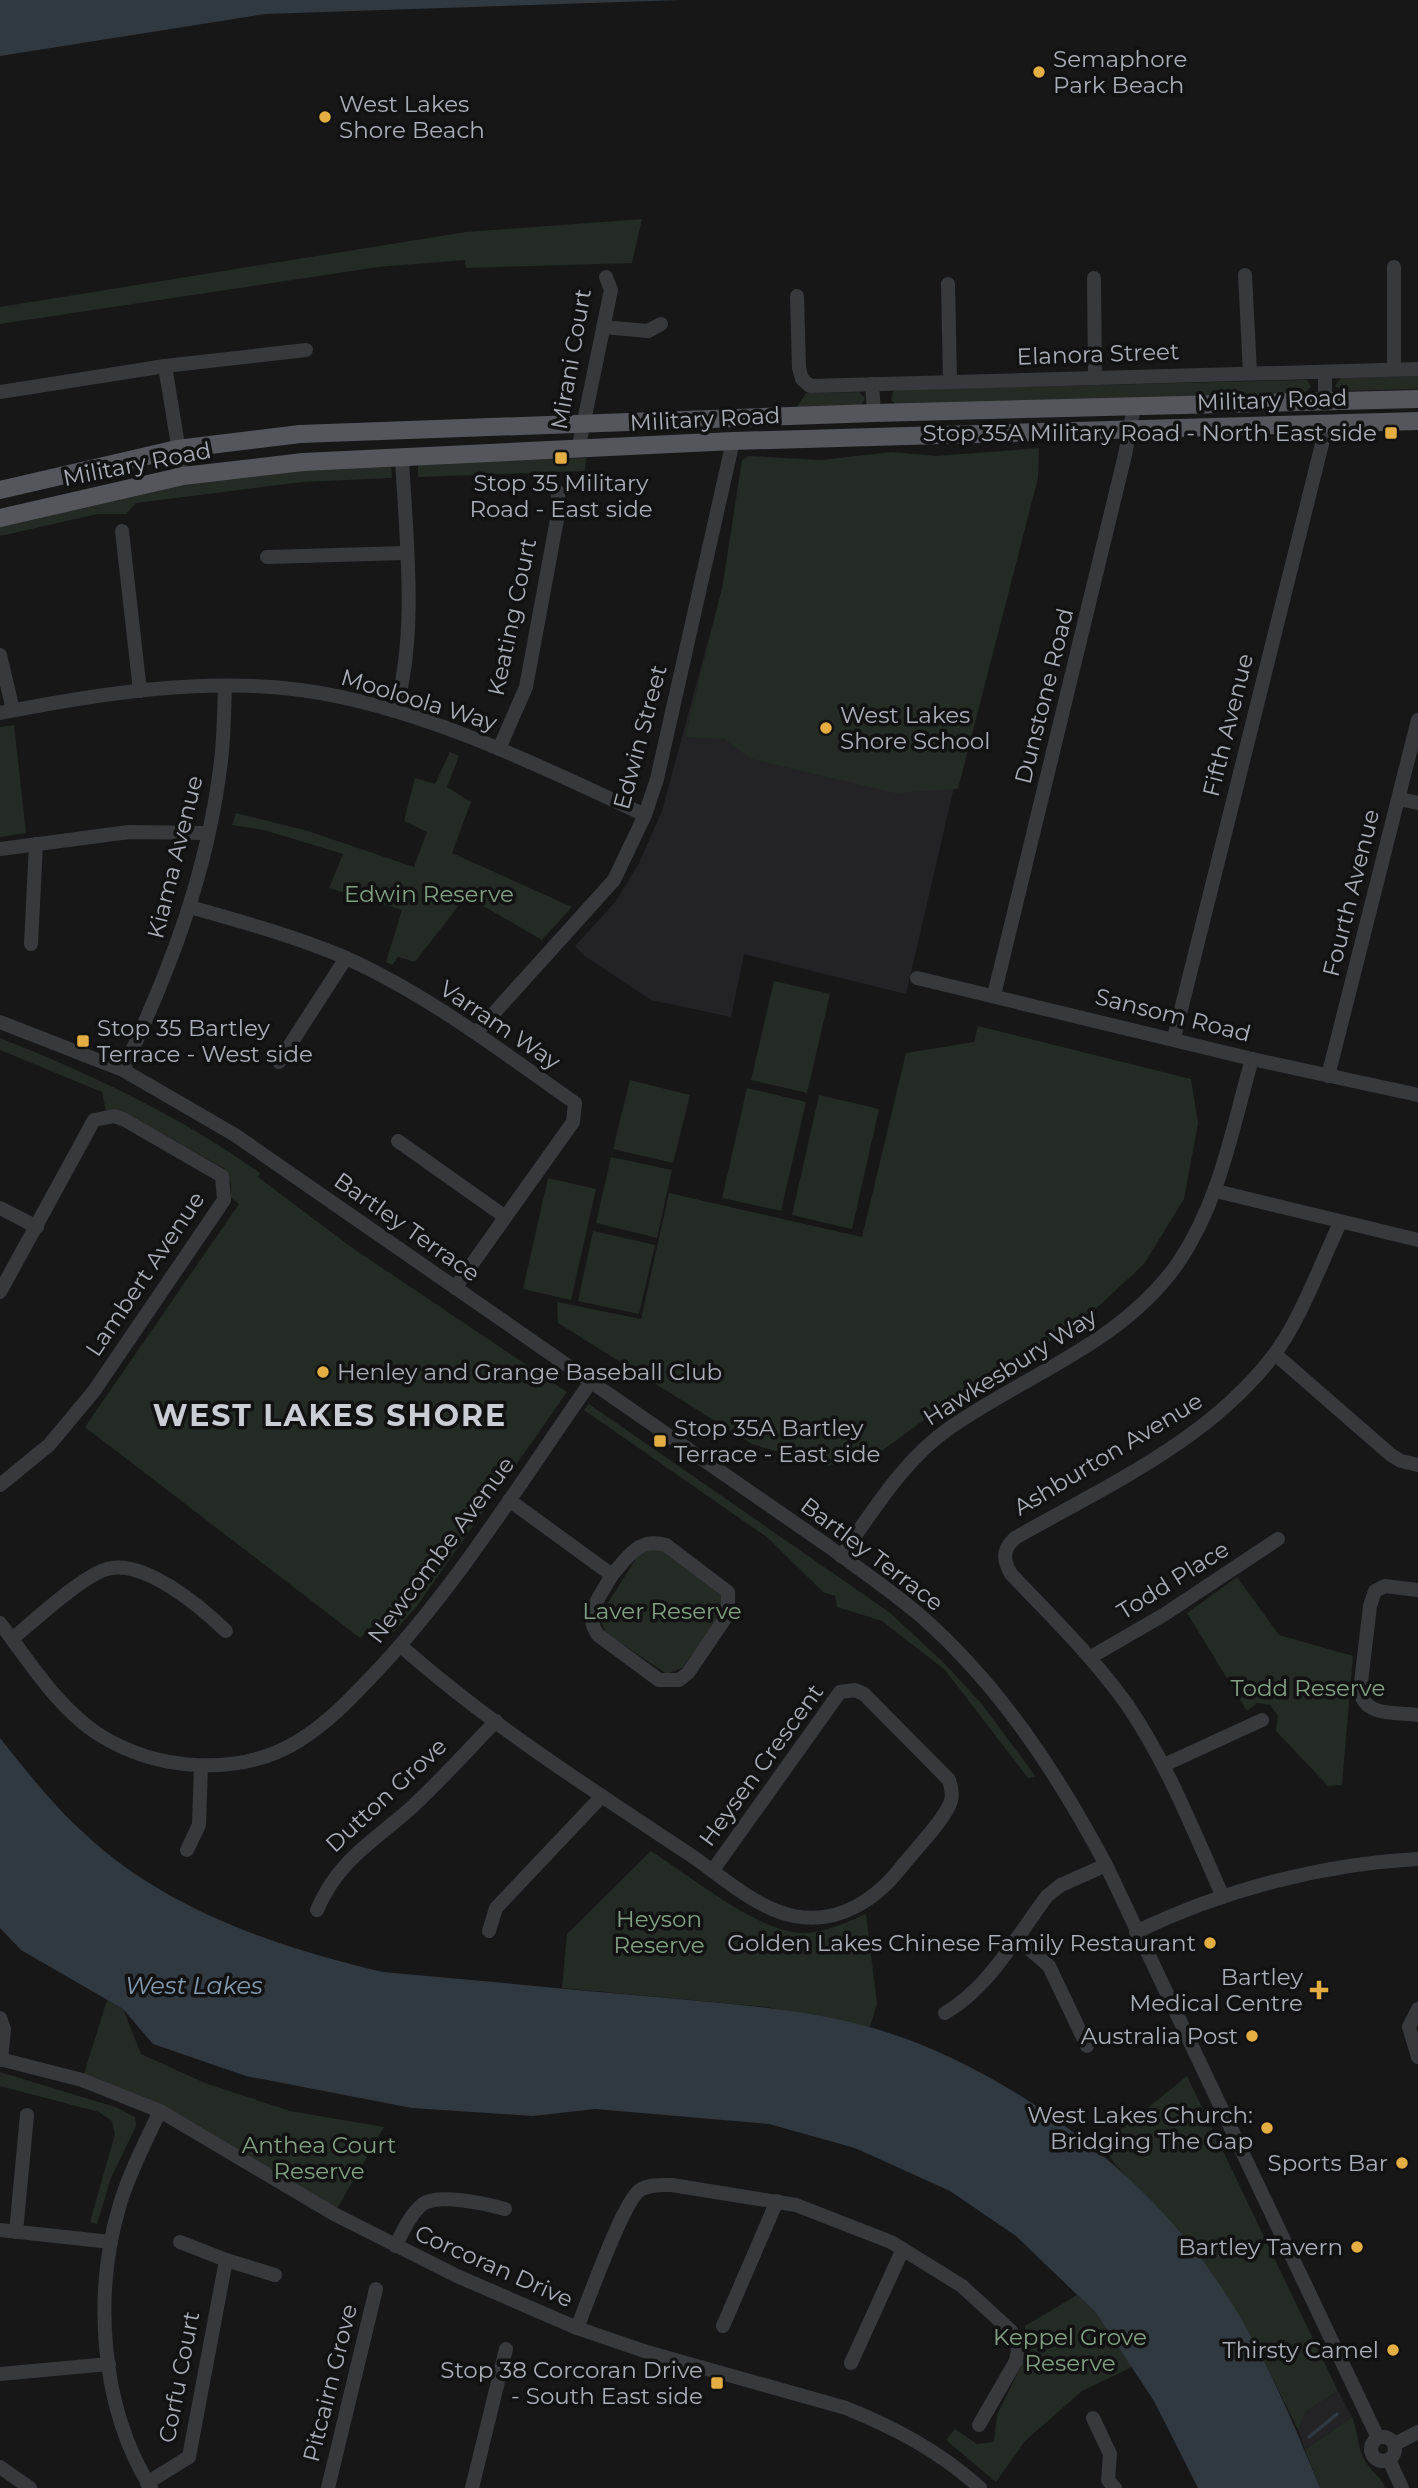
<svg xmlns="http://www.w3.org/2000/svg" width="1418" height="2488" font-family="Montserrat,sans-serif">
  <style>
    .built { fill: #232325 }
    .green { fill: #232b24 }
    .water { fill: #313940 }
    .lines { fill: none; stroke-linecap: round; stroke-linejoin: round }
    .stream { stroke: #313940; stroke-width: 3.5 }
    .minor { stroke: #38393d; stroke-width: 14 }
    .major { stroke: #54565c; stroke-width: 18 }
    .poi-dot { fill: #e5ae42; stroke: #121213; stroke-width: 2.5 }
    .labels { text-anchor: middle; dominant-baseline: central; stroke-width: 7; stroke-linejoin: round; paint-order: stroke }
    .poi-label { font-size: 23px; fill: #aaaeb7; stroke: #121213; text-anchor: end }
    .street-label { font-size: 23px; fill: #aaaeb7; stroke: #121213 }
    .park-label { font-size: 23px; fill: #82a184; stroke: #121213 }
    .water-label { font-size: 24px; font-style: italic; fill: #839bb0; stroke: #121213 }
    .district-label { font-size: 30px; font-weight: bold; letter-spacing: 2px; fill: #cacdd4; stroke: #121213 }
  </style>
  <rect width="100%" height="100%" fill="#171718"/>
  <g class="built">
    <polygon points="722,589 987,645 906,994 744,954 731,1017 651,1000 583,955 575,946 616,901 639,863 662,811"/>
    <polygon points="1338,2391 1352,2417 1305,2450 1298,2430 1306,2411"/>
  </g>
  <g class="green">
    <polygon points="642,219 632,263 466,268 465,260 378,267 0,324 0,307 466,232"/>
    <polygon points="1418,376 1418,389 1343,391 1335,386 1341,378"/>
    <polygon points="1304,380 1307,380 1311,387 1304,393 897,405 891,400 893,392 897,390"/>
    <polygon points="859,392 865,398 861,406 797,407 806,393"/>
    <polygon points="1039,448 1038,478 958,789 895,793 751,759 724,739 685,737 722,589 742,460 749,456 821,460 892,452 936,456"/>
    <polygon points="586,458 585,471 418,477 418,463"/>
    <polygon points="391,464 392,478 302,482 136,503 126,514 98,514 0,536 0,525 199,477"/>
    <polygon points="14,725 26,833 0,837 0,727"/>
    <polygon points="450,752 459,756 447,787 471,802 452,853 572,907 542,940 466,896 415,962 398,957 392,965 386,962 402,910 329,888 343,854 264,830 232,825 236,813 308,831 414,867 427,832 404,821 415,778 435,784"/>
    <polygon points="774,981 830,994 807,1093 751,1080"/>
    <polygon points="978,1026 1191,1079 1198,1123 1184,1199 1144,1264 1101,1304 1056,1338 988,1373 883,1450 828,1466 752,1444 558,1323 557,1302 641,1319 669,1193 862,1237 906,1053 974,1042"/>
    <path d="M0,1038C91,1074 180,1116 260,1173L258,1177L351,1247L567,1392L417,1606L389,1637L373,1625L360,1638L85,1427L239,1204L231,1198V1184L225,1169L130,1115L106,1111L102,1092L0,1050Z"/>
    <polygon points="630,1080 690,1095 673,1163 613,1149"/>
    <polygon points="747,1088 806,1102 781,1211 722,1198"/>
    <polygon points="819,1095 879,1109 852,1229 792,1215"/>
    <polygon points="611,1157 672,1170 657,1238 596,1223"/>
    <polygon points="548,1178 596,1189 571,1300 523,1289"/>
    <polygon points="593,1231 655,1245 639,1314 578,1301"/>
    <polygon points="589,1404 889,1612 944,1663 981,1703 1036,1777 1028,1778 945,1670 882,1621 837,1607 835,1596 823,1592 768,1538 584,1410"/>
    <polygon points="662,1549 722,1596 722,1614 682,1668 667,1674 606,1633 599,1617 639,1554 644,1550"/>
    <polygon points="1237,1577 1279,1635 1353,1656 1342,1785 1328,1786 1276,1731 1278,1716 1270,1705 1257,1703 1247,1711 1187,1613"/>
    <path d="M651,1851C689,1875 759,1933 803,1933C824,1933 848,1922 866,1914L877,2004L870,2027L766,2007L562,1988L567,1934Z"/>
    <polygon points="107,2000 123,2009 141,2054 205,2083 290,2111 384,2127 334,2214 160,2111 82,2080"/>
    <polygon points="0,2072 115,2107 135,2117 136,2126 111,2178 97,2224 90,2222 115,2134 112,2121 99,2112 0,2086"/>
    <path d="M1187,2076L1338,2391L1306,2411L1298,2430C1265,2360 1228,2293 1180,2232C1156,2202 1121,2178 1102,2145Z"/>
    <polygon points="1077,2295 1096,2313 1132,2367 1082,2391 1025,2441 996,2482 946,2440 955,2429 977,2444 994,2442 997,2415 1027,2354 1025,2326"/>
    <path d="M1352,2417C1358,2430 1358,2451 1365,2461C1371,2471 1380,2476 1386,2488H1320L1305,2450Z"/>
  </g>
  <g class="water">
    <polygon points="0,0 681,0 265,14 0,56"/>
    <path d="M0,1738C26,1771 54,1806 85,1834C166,1910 277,1947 383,1972C474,1980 565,1989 656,1997C727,2004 800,2008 869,2027C997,2062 1139,2166 1213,2275C1259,2340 1290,2415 1320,2488H1198L1154,2401L1096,2313L1016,2236L950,2191L855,2148L769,2124L595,2109L533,2116L412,2108L246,2076L153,2044L123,2009L21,1950L0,1928Z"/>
  </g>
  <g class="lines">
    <polyline class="stream" points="1309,2437 1337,2414"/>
    <g class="minor">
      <polyline points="1394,267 1394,369"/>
      <polyline points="1245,275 1250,373"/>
      <polyline points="1094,278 1095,378"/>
      <polyline points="948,284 950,381"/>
      <polyline points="797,296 799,368 802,379 810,386 1418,369"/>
      <polyline points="603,327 648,331 661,324"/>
      <polyline points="165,366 183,476"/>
      <polyline points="872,384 874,413"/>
      <polyline points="0,392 165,366 306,350"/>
      <polyline points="1325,401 1325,372"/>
      <polyline points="578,450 611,290 606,277"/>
      <polyline points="122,531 140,691"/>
      <polyline points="267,557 406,553"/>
      <polyline points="0,655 13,710"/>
      <path d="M395,711C418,635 406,538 402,459"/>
      <path d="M0,713C97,694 202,677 301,690C419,706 538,765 645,815"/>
      <polyline points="499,749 526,687 558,514 558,492"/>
      <polyline points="1399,799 1418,803"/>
      <polyline points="0,849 129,832 208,833"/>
      <path d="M190,907C243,922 294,936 344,957C427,994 501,1051 575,1103L573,1122L455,1288"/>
      <polyline points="31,944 36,844"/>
      <polyline points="917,978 1252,1059 1418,1095"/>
      <polyline points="994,995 1125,455 1134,407"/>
      <path d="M0,1022L123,1070L235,1135L828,1546C859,1569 892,1591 922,1617C1000,1686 1057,1773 1106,1865L1378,2438"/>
      <polyline points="476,1033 614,880 645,815 657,779 733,441"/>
      <polyline points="1174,1038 1323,440 1322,422"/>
      <polyline points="279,1062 346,958"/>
      <path d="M123,1070C170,970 208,872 221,761C224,737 224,711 225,687"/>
      <polyline points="1328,1076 1418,720"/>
      <polyline points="398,1141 504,1216"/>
      <polyline points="1216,1191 1418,1240"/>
      <polyline points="0,1208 37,1227"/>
      <polyline points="0,1292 94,1120 114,1116 125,1120 222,1176 224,1200 94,1391 49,1445 0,1485"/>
      <polyline points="1275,1354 1391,1455 1401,1461 1418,1465"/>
      <path d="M509,1500L612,1575C602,1594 582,1614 598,1635L659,1680H679L688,1673L728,1614V1592L666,1545C639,1537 629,1556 612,1575"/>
      <path d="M841,1556C874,1510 904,1459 951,1427C1029,1373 1122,1343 1178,1263C1220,1201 1232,1129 1252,1059"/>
      <path d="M1418,1590L1385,1586L1375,1591L1370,1606L1360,1691C1365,1717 1395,1712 1418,1715"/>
      <path d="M0,1623C29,1661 57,1707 98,1734C156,1771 240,1778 300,1740C329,1722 352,1697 375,1673C458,1585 521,1481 590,1383"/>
      <path d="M12,1639C34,1621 82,1576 107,1569C144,1558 202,1608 226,1631"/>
      <path d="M401,1646C489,1724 591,1789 689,1854C722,1876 755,1908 794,1916C839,1925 877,1899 903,1865C915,1850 946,1818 951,1801C953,1794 951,1787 949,1780L864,1694L855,1690L840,1692L713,1870"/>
      <polyline points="1091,1657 1165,1614 1278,1539"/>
      <polyline points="1164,1765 1262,1720"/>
      <polyline points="187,1850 199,1825 201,1766"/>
      <path d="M1223,1897C1194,1832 1168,1765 1128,1706C1094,1658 1052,1617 1011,1574C1003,1560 1002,1550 1015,1538C1106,1486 1208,1441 1273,1356C1300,1321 1321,1263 1340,1223"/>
      <path d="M317,1910C339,1859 372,1843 412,1807C441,1780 468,1750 496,1721"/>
      <polyline points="489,1931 496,1908 602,1796"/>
      <path d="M1136,1932C1223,1890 1322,1864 1418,1859"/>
      <polyline points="1017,1938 1049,1966 1087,2046"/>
      <polyline points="1418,2009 1409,2027 1418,2057"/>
      <path d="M945,2013C989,1988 1017,1936 1047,1896L1061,1885L1106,1865"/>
      <polyline points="0,2018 4,2029 1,2060"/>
      <path d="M0,2059L82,2080L160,2111L334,2214L457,2276L577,2328L647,2352L846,2408C895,2428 941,2452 980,2488"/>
      <polyline points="0,2230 111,2242"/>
      <polyline points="16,2232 27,2115"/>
      <polyline points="180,2242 226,2260"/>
      <path d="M395,2246C403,2232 410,2214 423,2204C439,2193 487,2204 505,2209"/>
      <polyline points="723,2326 777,2201"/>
      <path d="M577,2328C587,2304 623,2201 640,2190C649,2184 662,2185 672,2185L796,2205L891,2242L962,2286L1011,2331L1018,2350L1016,2361L979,2425"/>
      <polyline points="851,2363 903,2249"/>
      <polyline points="0,2374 109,2364"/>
      <polyline points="1093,2418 1110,2454 1108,2480 1115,2488"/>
      <circle cx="1383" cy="2449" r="12"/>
      <polyline points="1395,2444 1418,2432"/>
      <polyline points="1389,2460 1402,2488"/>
      <polyline points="0,2467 30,2488"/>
      <polyline points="147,2483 189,2457 226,2260 275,2275"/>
      <path d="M151,2488C100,2407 93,2293 120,2204C130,2171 146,2141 160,2111"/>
      <polyline points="328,2488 376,2289"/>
      <polyline points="472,2488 506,2349"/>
    </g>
    <g class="major">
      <polyline points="0,490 177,449 300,434 874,413 1418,399"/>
      <polyline points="0,518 183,476 303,462 733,441 1418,421"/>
    </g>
  </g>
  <g class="poi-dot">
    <circle cx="1039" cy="72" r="7"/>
    <circle cx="325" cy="117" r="7"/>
    <rect x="1384" y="426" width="14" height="14" rx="3.5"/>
    <rect x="554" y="451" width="14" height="14" rx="3.5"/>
    <circle cx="826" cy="728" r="7"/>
    <rect x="76" y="1034" width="14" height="14" rx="3.5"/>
    <circle cx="323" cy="1372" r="7"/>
    <rect x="653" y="1434" width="14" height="14" rx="3.5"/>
    <circle cx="1210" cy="1943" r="7"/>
    <path d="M1315.5 1979.5h7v7h7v7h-7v7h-7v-7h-7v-7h7z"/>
    <circle cx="1252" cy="2036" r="7"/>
    <circle cx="1267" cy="2128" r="7"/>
    <circle cx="1402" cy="2163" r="7"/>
    <circle cx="1357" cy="2247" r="7"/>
    <circle cx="1393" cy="2350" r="7"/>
    <rect x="710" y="2376" width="14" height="14" rx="3.5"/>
  </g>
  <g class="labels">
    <g class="poi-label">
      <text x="1053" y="59" text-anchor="start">Semaphore<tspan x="1053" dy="26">Park Beach</tspan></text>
      <text x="339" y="104" text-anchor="start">West Lakes<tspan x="339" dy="26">Shore Beach</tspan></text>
      <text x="1377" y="433">Stop 35A Military Road - North East side</text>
      <text x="561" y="483" text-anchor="middle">Stop 35 Military<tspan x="561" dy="26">Road - East side</tspan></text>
      <text x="840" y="715" text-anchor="start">West Lakes<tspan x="840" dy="26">Shore School</tspan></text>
      <text x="97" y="1028" text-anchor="start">Stop 35 Bartley<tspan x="97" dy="26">Terrace - West side</tspan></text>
      <text x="337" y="1372" text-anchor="start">Henley and Grange Baseball Club</text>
      <text x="674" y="1428" text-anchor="start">Stop 35A Bartley<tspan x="674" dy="26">Terrace - East side</tspan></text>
      <text x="1196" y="1943">Golden Lakes Chinese Family Restaurant</text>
      <text x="1303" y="1977">Bartley<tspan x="1303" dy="26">Medical Centre</tspan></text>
      <text x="1238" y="2036">Australia Post</text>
      <text x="1253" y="2115">West Lakes Church:<tspan x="1253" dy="26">Bridging The Gap</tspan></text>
      <text x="1388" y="2163">Sports Bar</text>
      <text x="1343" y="2247">Bartley Tavern</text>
      <text x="1379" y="2350">Thirsty Camel</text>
      <text x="703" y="2370">Stop 38 Corcoran Drive<tspan x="703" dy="26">- South East side</tspan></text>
    </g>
    <g class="street-label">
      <text transform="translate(1098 354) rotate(-2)">Elanora Street</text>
      <text transform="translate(571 359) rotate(-80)">Mirani Court</text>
      <text transform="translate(1272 400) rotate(-2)">Military Road</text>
      <text transform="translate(705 419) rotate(-3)">Military Road</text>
      <text transform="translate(137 464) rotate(-11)">Military Road</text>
      <text transform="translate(512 617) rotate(-78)">Keating Court</text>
      <text transform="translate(1044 696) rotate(-76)">Dunstone Road</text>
      <text transform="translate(419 700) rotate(17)">Mooloola Way</text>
      <text transform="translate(1228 725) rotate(-76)">Fifth Avenue</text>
      <text transform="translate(640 737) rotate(-75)">Edwin Street</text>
      <text transform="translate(175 857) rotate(-76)">Kiama Avenue</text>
      <text transform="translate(1351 893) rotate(-76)">Fourth Avenue</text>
      <text transform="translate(1173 1015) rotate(14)">Sansom Road</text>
      <text transform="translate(500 1025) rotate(34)">Varram Way</text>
      <text transform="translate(407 1227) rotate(35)">Bartley Terrace</text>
      <text transform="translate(145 1274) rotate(-56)">Lambert Avenue</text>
      <text transform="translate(1010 1367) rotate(-32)">Hawkesbury Way</text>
      <text transform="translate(1108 1454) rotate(-31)">Ashburton Avenue</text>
      <text transform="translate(441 1550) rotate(-53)">Newcombe Avenue</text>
      <text transform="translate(872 1554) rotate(37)">Bartley Terrace</text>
      <text transform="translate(1173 1580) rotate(-32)">Todd Place</text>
      <text transform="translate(761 1765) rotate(-54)">Heysen Crescent</text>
      <text transform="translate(386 1795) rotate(-43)">Dutton Grove</text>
      <text transform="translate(494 2266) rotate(24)">Corcoran Drive</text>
      <text transform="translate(179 2377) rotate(-79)">Corfu Court</text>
      <text transform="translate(330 2383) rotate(-76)">Pitcairn Grove</text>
    </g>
    <g class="park-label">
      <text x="429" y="894">Edwin Reserve</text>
      <text x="662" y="1611">Laver Reserve</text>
      <text x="1308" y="1688">Todd Reserve</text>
      <text x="659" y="1919">Heyson<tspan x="659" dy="26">Reserve</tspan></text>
      <text x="319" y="2145">Anthea Court<tspan x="319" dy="26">Reserve</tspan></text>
      <text x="1070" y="2337">Keppel Grove<tspan x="1070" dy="26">Reserve</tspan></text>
    </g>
    <g class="water-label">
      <text x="194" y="1985">West Lakes</text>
    </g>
    <g class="district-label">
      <text x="330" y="1415">WEST LAKES SHORE</text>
    </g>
  </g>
</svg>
